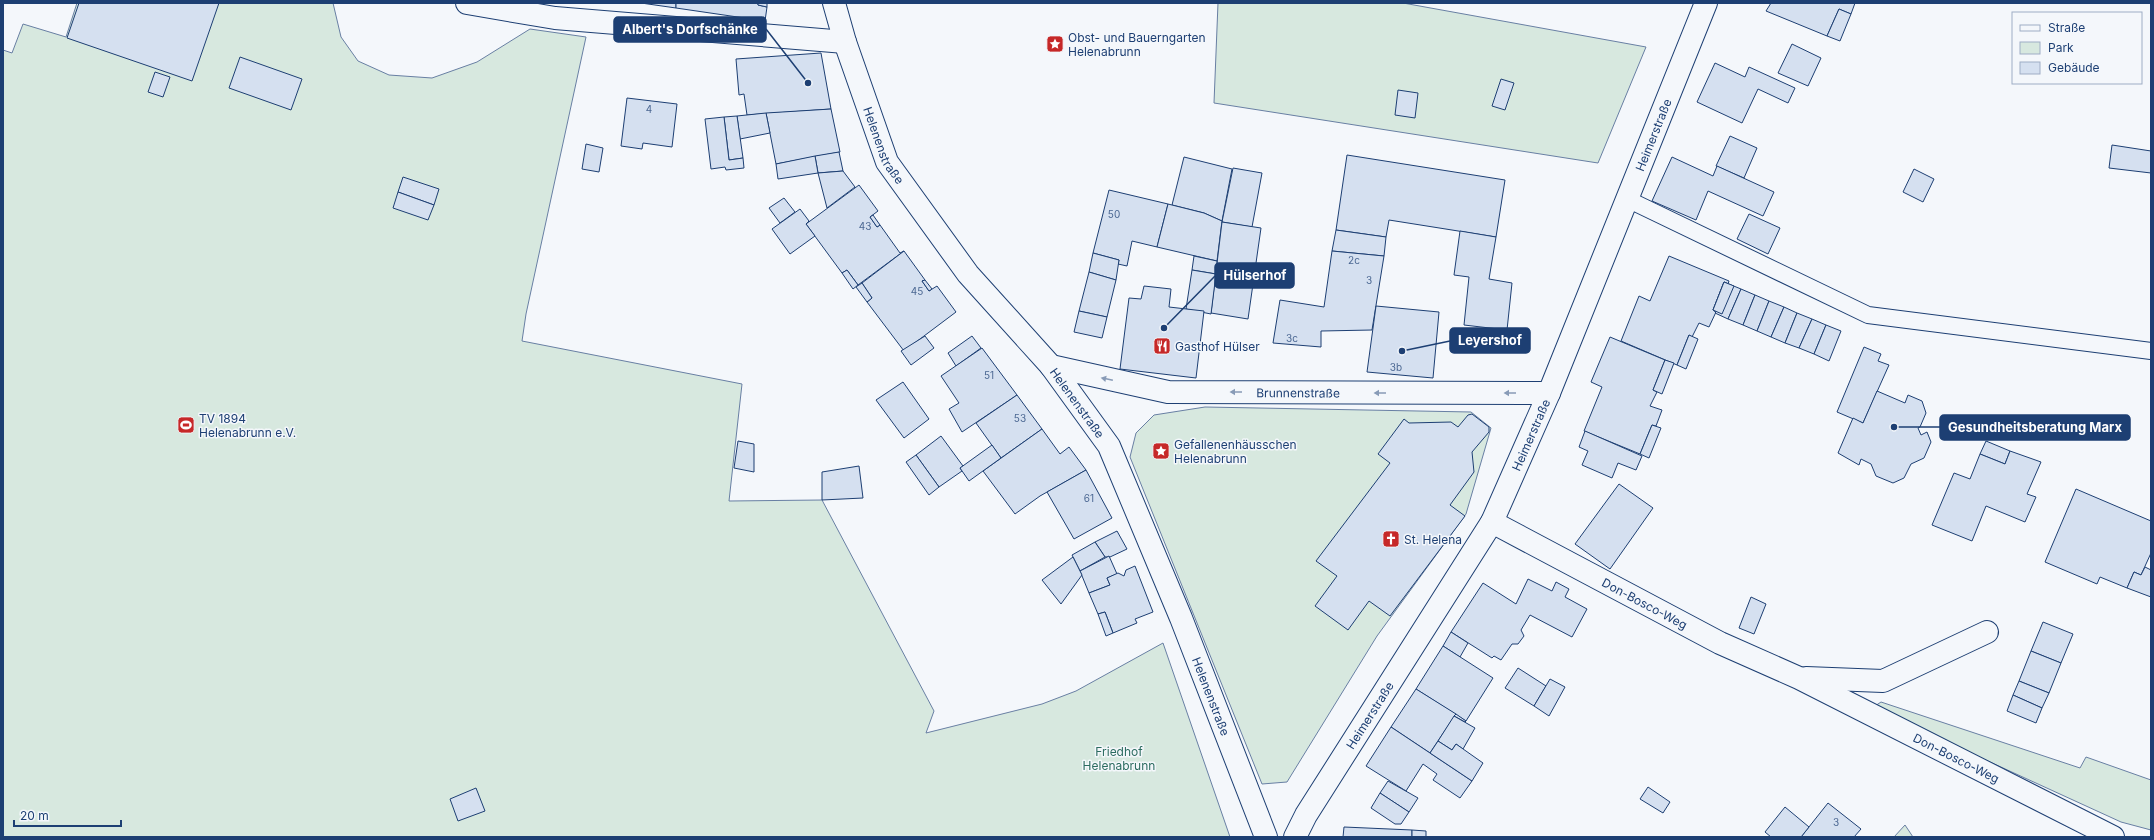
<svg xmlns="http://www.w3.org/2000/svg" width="2154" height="840" font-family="Inter,sans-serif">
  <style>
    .green { fill: #d7e8df; stroke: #687fa3 }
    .building { fill: #d5e0f0; stroke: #1d3f73 }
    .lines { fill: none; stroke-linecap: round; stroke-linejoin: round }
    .lane-casing { stroke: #1d3f73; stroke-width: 18 }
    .street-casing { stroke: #1d3f73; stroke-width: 24 }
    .lane { stroke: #f4f7fb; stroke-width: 16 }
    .street { stroke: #f4f7fb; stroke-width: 22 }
    .oneway { fill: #889bb7 }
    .labels { text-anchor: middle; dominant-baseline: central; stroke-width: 3; stroke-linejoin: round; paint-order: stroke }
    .number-label { font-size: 10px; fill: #4b6792 }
    .poi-label { font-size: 12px; fill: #1d3f73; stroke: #f4f7fb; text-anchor: start }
    .street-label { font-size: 12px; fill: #1d3f73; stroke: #f4f7fb }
    .park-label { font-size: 12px; fill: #2c6c60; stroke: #f4f7fb }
    .leader { fill: none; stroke: #1d3f73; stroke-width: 1.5 }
    .callout-dot { fill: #1d3f73; stroke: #f4f7fb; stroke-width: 1.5 }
    .callout { fill: #1d3f73; stroke: #1d3f73; stroke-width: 1.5 }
    .callout-label { font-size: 13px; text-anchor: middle; font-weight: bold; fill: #fff }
  </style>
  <rect width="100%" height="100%" fill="#f4f7fb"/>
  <g class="green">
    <polygon points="77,3 333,3 341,37 358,61 389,75 432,78 477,62 530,29 586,37 526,314 522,341 742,384 729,501 822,500 934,711 926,733 1042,704 1076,691 1163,643 1230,837 3,837 3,50 12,53 23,24 66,37"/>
    <polygon points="1218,3 1403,3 1646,47 1598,163 1214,103"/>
    <polygon points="1205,407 1471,412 1491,428 1466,514 1377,636 1287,782 1262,784 1130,457 1136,433 1154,415"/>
    <polygon points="1881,702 2080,768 2086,757 2151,780 2151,830 2121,822 1872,708"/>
    <polygon points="1905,825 1913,837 1894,837"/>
  </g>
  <g class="building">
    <polygon points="79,3 219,3 192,81 67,38"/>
    <polygon points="641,3 676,3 676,8"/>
    <polygon points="676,3 758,3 758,5 767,7 765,21 676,8"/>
    <polygon points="758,3 767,3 767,7 758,5"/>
    <polygon points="1771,3 1855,3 1851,14 1839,9 1827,36 1766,11"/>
    <polygon points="1839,9 1851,14 1840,41 1827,36"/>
    <polygon points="1792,44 1821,58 1808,86 1778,73"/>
    <polygon points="821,53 831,109 747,115 744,94 739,95 736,59"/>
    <polygon points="240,57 302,79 291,110 229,88"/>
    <polygon points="1715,63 1745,77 1749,67 1795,88 1788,103 1758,89 1742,123 1697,102"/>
    <polygon points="155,72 170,77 163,97 148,92"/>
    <polygon points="1501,79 1514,83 1505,110 1492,106"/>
    <polygon points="1398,90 1418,93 1415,118 1395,115"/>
    <polygon points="627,98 677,104 672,147 643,143 642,149 621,146"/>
    <polygon points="831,109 840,152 776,164 766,113"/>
    <polygon points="766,113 770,133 740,139 737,116"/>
    <polygon points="737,116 743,158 729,160 724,117"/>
    <polygon points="724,117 729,160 743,158 744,168 726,170 725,167 711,169 705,119"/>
    <polygon points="1730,136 1757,148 1744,178 1716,166"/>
    <polygon points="586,144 603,148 599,172 582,169"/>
    <polygon points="2112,145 2151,151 2151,173 2109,168"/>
    <polygon points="839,152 843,171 818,173 815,156"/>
    <polygon points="1347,155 1505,180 1496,237 1389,220 1386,237 1336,230"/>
    <polygon points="815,156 818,173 778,179 776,164"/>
    <polygon points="1184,157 1232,169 1222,221 1204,213 1172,205"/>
    <polygon points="1672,157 1713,176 1717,166 1774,192 1763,216 1708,191 1696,220 1652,201"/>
    <polygon points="1233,168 1262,173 1252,227 1222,222"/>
    <polygon points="1914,169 1934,179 1923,202 1903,192"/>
    <polygon points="843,171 855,187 827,208 818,173"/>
    <polygon points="403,177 439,189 434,205 398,192"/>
    <polygon points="859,185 878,211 870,217 877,227 880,225 900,253 904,251 858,285 847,270 842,273 806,224"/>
    <polygon points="1109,190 1168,204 1157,247 1132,241 1127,266 1118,264 1119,260 1093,253"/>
    <polygon points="398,192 434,205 428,220 393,208"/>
    <polygon points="784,198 795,212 780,223 769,208"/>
    <polygon points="1168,204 1204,213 1222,221 1217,261 1157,247"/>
    <polygon points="800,209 809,221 806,224 815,236 790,254 772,229"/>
    <polygon points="1749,214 1780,228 1768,254 1737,239"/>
    <polygon points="873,215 880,225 877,227 870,217"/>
    <polygon points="1222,222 1261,228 1248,319 1211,313"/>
    <polygon points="1336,230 1386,237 1384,256 1332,251"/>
    <polygon points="1460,231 1496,237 1489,279 1512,283 1507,330 1464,325 1469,277 1454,275"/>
    <polygon points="904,251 925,280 922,281 929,291 937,286 956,312 904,351 867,302 872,298 862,283"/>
    <polygon points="1332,251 1384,256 1372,330 1321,331 1321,347 1273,343 1280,300 1324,307"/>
    <polygon points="1093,253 1119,260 1116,280 1089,272"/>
    <polygon points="1194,256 1217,261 1216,274 1192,270"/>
    <polygon points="1669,256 1729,281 1728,284 1724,282 1713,310 1716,312 1709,327 1699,323 1692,337 1689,335 1677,365 1621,341 1639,296 1650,301"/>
    <polygon points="847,270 858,285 853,289 842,273"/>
    <polygon points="1192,270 1216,274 1211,314 1186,309"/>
    <polygon points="1089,272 1116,280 1107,317 1079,311"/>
    <polygon points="925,280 932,289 929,291 922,281"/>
    <polygon points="1724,282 1741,289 1728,319 1715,313 1716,312 1713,310"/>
    <polygon points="1724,282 1734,286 1722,314 1713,310"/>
    <polygon points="862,283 872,298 867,302 856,287"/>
    <polygon points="1144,286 1171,289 1169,307 1204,311 1196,378 1120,369 1129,298 1141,299"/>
    <polygon points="1741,289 1755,295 1743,325 1728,319"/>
    <polygon points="1755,295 1769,301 1757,331 1743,325"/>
    <polygon points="1769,301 1784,307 1771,337 1757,331"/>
    <polygon points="1376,306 1439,312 1433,378 1367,372"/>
    <polygon points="1784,307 1797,313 1785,343 1771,337"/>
    <polygon points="1079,311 1107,317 1102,338 1074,332"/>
    <polygon points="1797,313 1812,319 1799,348 1785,343"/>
    <polygon points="1812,319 1826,325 1814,354 1799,348"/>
    <polygon points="1826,325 1841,331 1829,361 1814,354"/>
    <polygon points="1689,335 1698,339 1686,369 1677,365"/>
    <polygon points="925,336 934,348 911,365 901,351"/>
    <polygon points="972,336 981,348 956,366 948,353"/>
    <polygon points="1610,337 1665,360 1653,390 1657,392 1650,406 1662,410 1656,426 1652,425 1640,454 1584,431 1602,387 1591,382"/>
    <polygon points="1864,347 1881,354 1878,361 1889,365 1863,423 1837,412"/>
    <polygon points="982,348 1017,395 962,432 949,409 959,403 941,376"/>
    <polygon points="1665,360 1674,363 1662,394 1653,390"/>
    <polygon points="903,382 929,419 904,438 876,400"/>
    <polygon points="1877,391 1905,403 1908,395 1922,401 1926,413 1920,427 1918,428 1921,435 1927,432 1931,442 1924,458 1911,464 1904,478 1893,483 1876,476 1871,464 1861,459 1859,465 1838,453 1853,418 1863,423"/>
    <polygon points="1017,395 1042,429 1001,458 976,423"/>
    <polygon points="1472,414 1489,427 1489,432 1472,452 1474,472 1450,505 1465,516 1390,616 1369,601 1348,630 1315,606 1337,576 1316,561 1390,463 1378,454 1404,419 1409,423 1451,422 1458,427 1468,415"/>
    <polygon points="1652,425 1661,428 1649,458 1640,454"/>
    <polygon points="1042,429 1060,454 1069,447 1086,470 1040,496 1015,514 983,471"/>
    <polygon points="1585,431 1642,456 1636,470 1618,463 1612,478 1582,465 1588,451 1579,447"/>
    <polygon points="941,436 963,466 960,468 962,471 939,487 916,455"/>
    <polygon points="738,441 754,444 754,472 734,468"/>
    <polygon points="1986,441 2010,451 2005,464 1980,454"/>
    <polygon points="992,445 1001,458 969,481 960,468"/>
    <polygon points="2010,451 2041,462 2027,494 2036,497 2025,522 1986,506 1972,541 1932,525 1954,473 1970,479 1980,454 2005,464"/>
    <polygon points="916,455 939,487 929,495 906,462"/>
    <polygon points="859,466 863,498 822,500 822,472"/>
    <polygon points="1086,470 1112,518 1074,539 1047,492"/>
    <polygon points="1619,484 1653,508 1610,569 1575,544"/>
    <polygon points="2076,489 2151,521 2151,553 2141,575 2134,572 2127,588 2100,577 2097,584 2045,562"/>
    <polygon points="1117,531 1127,549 1110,557 1105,557 1095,542"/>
    <polygon points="1095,542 1105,557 1080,571 1072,555"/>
    <polygon points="1109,556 1117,574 1107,578 1110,585 1089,593 1080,571"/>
    <polygon points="1073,557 1082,575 1061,604 1042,580"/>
    <polygon points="1135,566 1153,612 1135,619 1137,623 1113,633 1105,612 1098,614 1089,593 1110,585 1107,578 1118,573 1124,576 1126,570"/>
    <polygon points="2145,567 2151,570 2151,597 2127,588 2134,572 2141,575"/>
    <polygon points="1528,579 1552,591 1556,582 1569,589 1565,597 1587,609 1572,637 1530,615 1521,630 1524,636 1518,644 1512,644 1501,660 1494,656 1492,658 1451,632 1483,583 1516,604"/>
    <polygon points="1751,597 1766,604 1754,634 1739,628"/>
    <polygon points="1105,612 1113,633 1106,636 1098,614"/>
    <polygon points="2043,622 2073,634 2061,663 2031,651"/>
    <polygon points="1451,632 1468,643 1460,657 1443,646"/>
    <polygon points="1443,646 1493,678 1466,721 1416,689"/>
    <polygon points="2031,651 2061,663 2049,693 2019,681"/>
    <polygon points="1518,668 1546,686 1534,706 1505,688"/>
    <polygon points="1550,679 1565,687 1549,716 1534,706"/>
    <polygon points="2019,681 2049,693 2042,708 2013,695"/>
    <polygon points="1416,689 1456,714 1430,753 1391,727"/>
    <polygon points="2013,695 2042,708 2036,723 2007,711"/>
    <polygon points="1456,714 1466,721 1465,722 1454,716"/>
    <polygon points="1454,716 1475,728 1463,749 1456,744 1452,750 1438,741"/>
    <polygon points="1391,727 1472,781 1460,798 1433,780 1437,774 1423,764 1406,791 1366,766"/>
    <polygon points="1438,741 1452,750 1456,744 1483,763 1472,781 1430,753"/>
    <polygon points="1388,781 1418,798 1409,812 1380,793"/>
    <polygon points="1648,787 1670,802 1663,813 1640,799"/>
    <polygon points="476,788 485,811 458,821 450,799"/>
    <polygon points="1380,793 1409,812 1401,824 1395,824 1371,808"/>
    <polygon points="1828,803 1861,829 1854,837 1801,837"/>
    <polygon points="1785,807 1809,827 1801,837 1771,837 1765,832"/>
    <polygon points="1344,827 1412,830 1412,837 1343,837"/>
    <polygon points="1412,830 1426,831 1426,837 1412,837"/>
  </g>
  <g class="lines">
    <g class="lane-casing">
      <polyline id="lane" points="1627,199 1868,315 2151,351"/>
    </g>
    <g class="street-casing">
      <g id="street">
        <polyline points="467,3 555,18 845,42"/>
        <path id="s1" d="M834,3L845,42L887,162L968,274L1051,366L1109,446L1181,618L1266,837"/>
        <path id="s2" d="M1051,366L1168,392L1549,393"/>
        <path id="s3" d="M1492,522L1720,643L1799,678L2113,837"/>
        <polyline points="1806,678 1883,681 1987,632"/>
        <path id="s4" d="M1295,837L1306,815L1492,522L1549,393L1706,3"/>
      </g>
    </g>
    <use href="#lane" class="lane"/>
    <use href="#street" class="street"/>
  </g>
  <defs><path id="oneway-solid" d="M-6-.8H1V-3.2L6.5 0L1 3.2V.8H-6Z"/></defs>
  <g class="oneway">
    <use href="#oneway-solid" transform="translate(1107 379) rotate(-168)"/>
    <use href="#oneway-solid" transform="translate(1236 392) rotate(-180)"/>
    <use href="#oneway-solid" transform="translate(1380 393) rotate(-180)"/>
    <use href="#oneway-solid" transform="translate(1510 393) rotate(180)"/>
  </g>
  <defs>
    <g id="sight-square" transform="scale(0.9)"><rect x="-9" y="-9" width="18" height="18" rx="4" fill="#c62828" stroke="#f4f7fb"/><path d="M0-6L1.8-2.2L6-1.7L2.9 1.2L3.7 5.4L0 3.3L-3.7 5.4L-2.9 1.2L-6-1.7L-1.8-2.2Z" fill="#fff"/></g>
    <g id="restaurant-square" transform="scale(0.9)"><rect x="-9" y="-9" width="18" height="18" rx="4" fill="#c62828" stroke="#f4f7fb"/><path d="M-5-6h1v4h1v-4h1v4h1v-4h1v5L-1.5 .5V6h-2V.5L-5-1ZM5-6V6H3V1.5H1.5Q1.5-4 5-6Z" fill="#fff"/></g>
    <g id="stadium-square" transform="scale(0.9)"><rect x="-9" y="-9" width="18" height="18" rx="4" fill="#c62828" stroke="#f4f7fb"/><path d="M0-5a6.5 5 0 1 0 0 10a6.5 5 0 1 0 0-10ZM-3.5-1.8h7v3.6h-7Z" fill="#fff"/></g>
    <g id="church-square" transform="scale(0.9)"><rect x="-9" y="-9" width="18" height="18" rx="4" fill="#c62828" stroke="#f4f7fb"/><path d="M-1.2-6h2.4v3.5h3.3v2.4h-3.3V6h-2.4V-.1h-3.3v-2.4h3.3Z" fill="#fff"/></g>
  </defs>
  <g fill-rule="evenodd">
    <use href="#sight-square" x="1055" y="44"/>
    <use href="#restaurant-square" x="1162" y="346"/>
    <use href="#stadium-square" x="186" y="425"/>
    <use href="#sight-square" x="1161" y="451"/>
    <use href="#church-square" x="1391" y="539"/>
  </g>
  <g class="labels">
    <g class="number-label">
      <text x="649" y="109">4</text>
      <text x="1114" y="214">50</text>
      <text x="865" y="226">43</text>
      <text x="1354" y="260">2c</text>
      <text x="1369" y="280">3</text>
      <text x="917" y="291">45</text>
      <text x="1292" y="338">3c</text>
      <text x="1396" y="367">3b</text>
      <text x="989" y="375">51</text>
      <text x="1020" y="418">53</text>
      <text x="1089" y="498">61</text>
      <text x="1836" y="822">3</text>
    </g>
    <g class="poi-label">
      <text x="1068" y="37">Obst- und Bauerngarten<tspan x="1068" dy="14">Helenabrunn</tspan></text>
      <text x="1175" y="346">Gasthof Hülser</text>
      <text x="199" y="418">TV 1894<tspan x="199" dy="14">Helenabrunn e.V.</tspan></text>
      <text x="1174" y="444">Gefallenenhäusschen<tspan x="1174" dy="14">Helenabrunn</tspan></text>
      <text x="1404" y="539">St. Helena</text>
    </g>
    <g class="street-label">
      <text stroke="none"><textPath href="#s4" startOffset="791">Heimerstraße</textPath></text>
      <text stroke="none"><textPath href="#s1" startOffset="151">Helenenstraße</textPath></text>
      <text stroke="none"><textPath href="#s2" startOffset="250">Brunnenstraße</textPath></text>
      <text stroke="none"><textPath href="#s1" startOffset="475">Helenenstraße</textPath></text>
      <text stroke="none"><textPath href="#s4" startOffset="467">Heimerstraße</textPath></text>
      <text stroke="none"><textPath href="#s3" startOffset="173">Don-Bosco-Weg</textPath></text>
      <text stroke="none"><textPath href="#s1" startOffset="799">Helenenstraße</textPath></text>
      <text stroke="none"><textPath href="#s4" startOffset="143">Heimerstraße</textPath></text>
      <text stroke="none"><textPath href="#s3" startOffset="521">Don-Bosco-Weg</textPath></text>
    </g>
    <g class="park-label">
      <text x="1119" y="751">Friedhof<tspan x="1119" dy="14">Helenabrunn</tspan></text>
    </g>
  </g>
  <path class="leader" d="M808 83L766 29M1164 328L1215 276M1402 351L1450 341M1894 427L1940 427"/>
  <g class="callout-dot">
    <circle cx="808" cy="83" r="4"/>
    <circle cx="1164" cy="328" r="4"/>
    <circle cx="1402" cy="351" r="4"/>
    <circle cx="1894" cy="427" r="4"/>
  </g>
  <g class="callout">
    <rect x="614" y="17" width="152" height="25" rx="4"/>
    <rect x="1215" y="263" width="79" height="25" rx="4"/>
    <rect x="1450" y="328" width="80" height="25" rx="4"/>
    <rect x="1940" y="415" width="190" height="25" rx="4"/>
  </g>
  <g class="callout-label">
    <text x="690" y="34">Albert's Dorfschänke</text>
    <text x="1255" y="280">Hülserhof</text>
    <text x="1490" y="345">Leyershof</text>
    <text x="2035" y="432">Gesundheitsberatung Marx</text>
  </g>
  <rect width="2154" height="840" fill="none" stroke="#1d3f73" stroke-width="8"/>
  <rect x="2012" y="12" width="130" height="72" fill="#f4f7fb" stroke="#9eadc5"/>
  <rect x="2020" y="25" width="20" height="6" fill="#f4f7fb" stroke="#9eadc5"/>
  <text x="2048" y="32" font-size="12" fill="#1d3f73">Straße</text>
  <rect x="2020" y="42" width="20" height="12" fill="#d7e8df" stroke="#9eadc5"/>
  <text x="2048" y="52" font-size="12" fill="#1d3f73">Park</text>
  <rect x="2020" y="62" width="20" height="12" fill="#d5e0f0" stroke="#9eadc5"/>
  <text x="2048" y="72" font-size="12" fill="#1d3f73">Gebäude</text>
  <path d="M14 820v6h107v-6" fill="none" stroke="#1d3f73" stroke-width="2"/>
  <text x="20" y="820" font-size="12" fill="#1d3f73" stroke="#f4f7fb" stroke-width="3" paint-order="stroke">20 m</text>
</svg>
